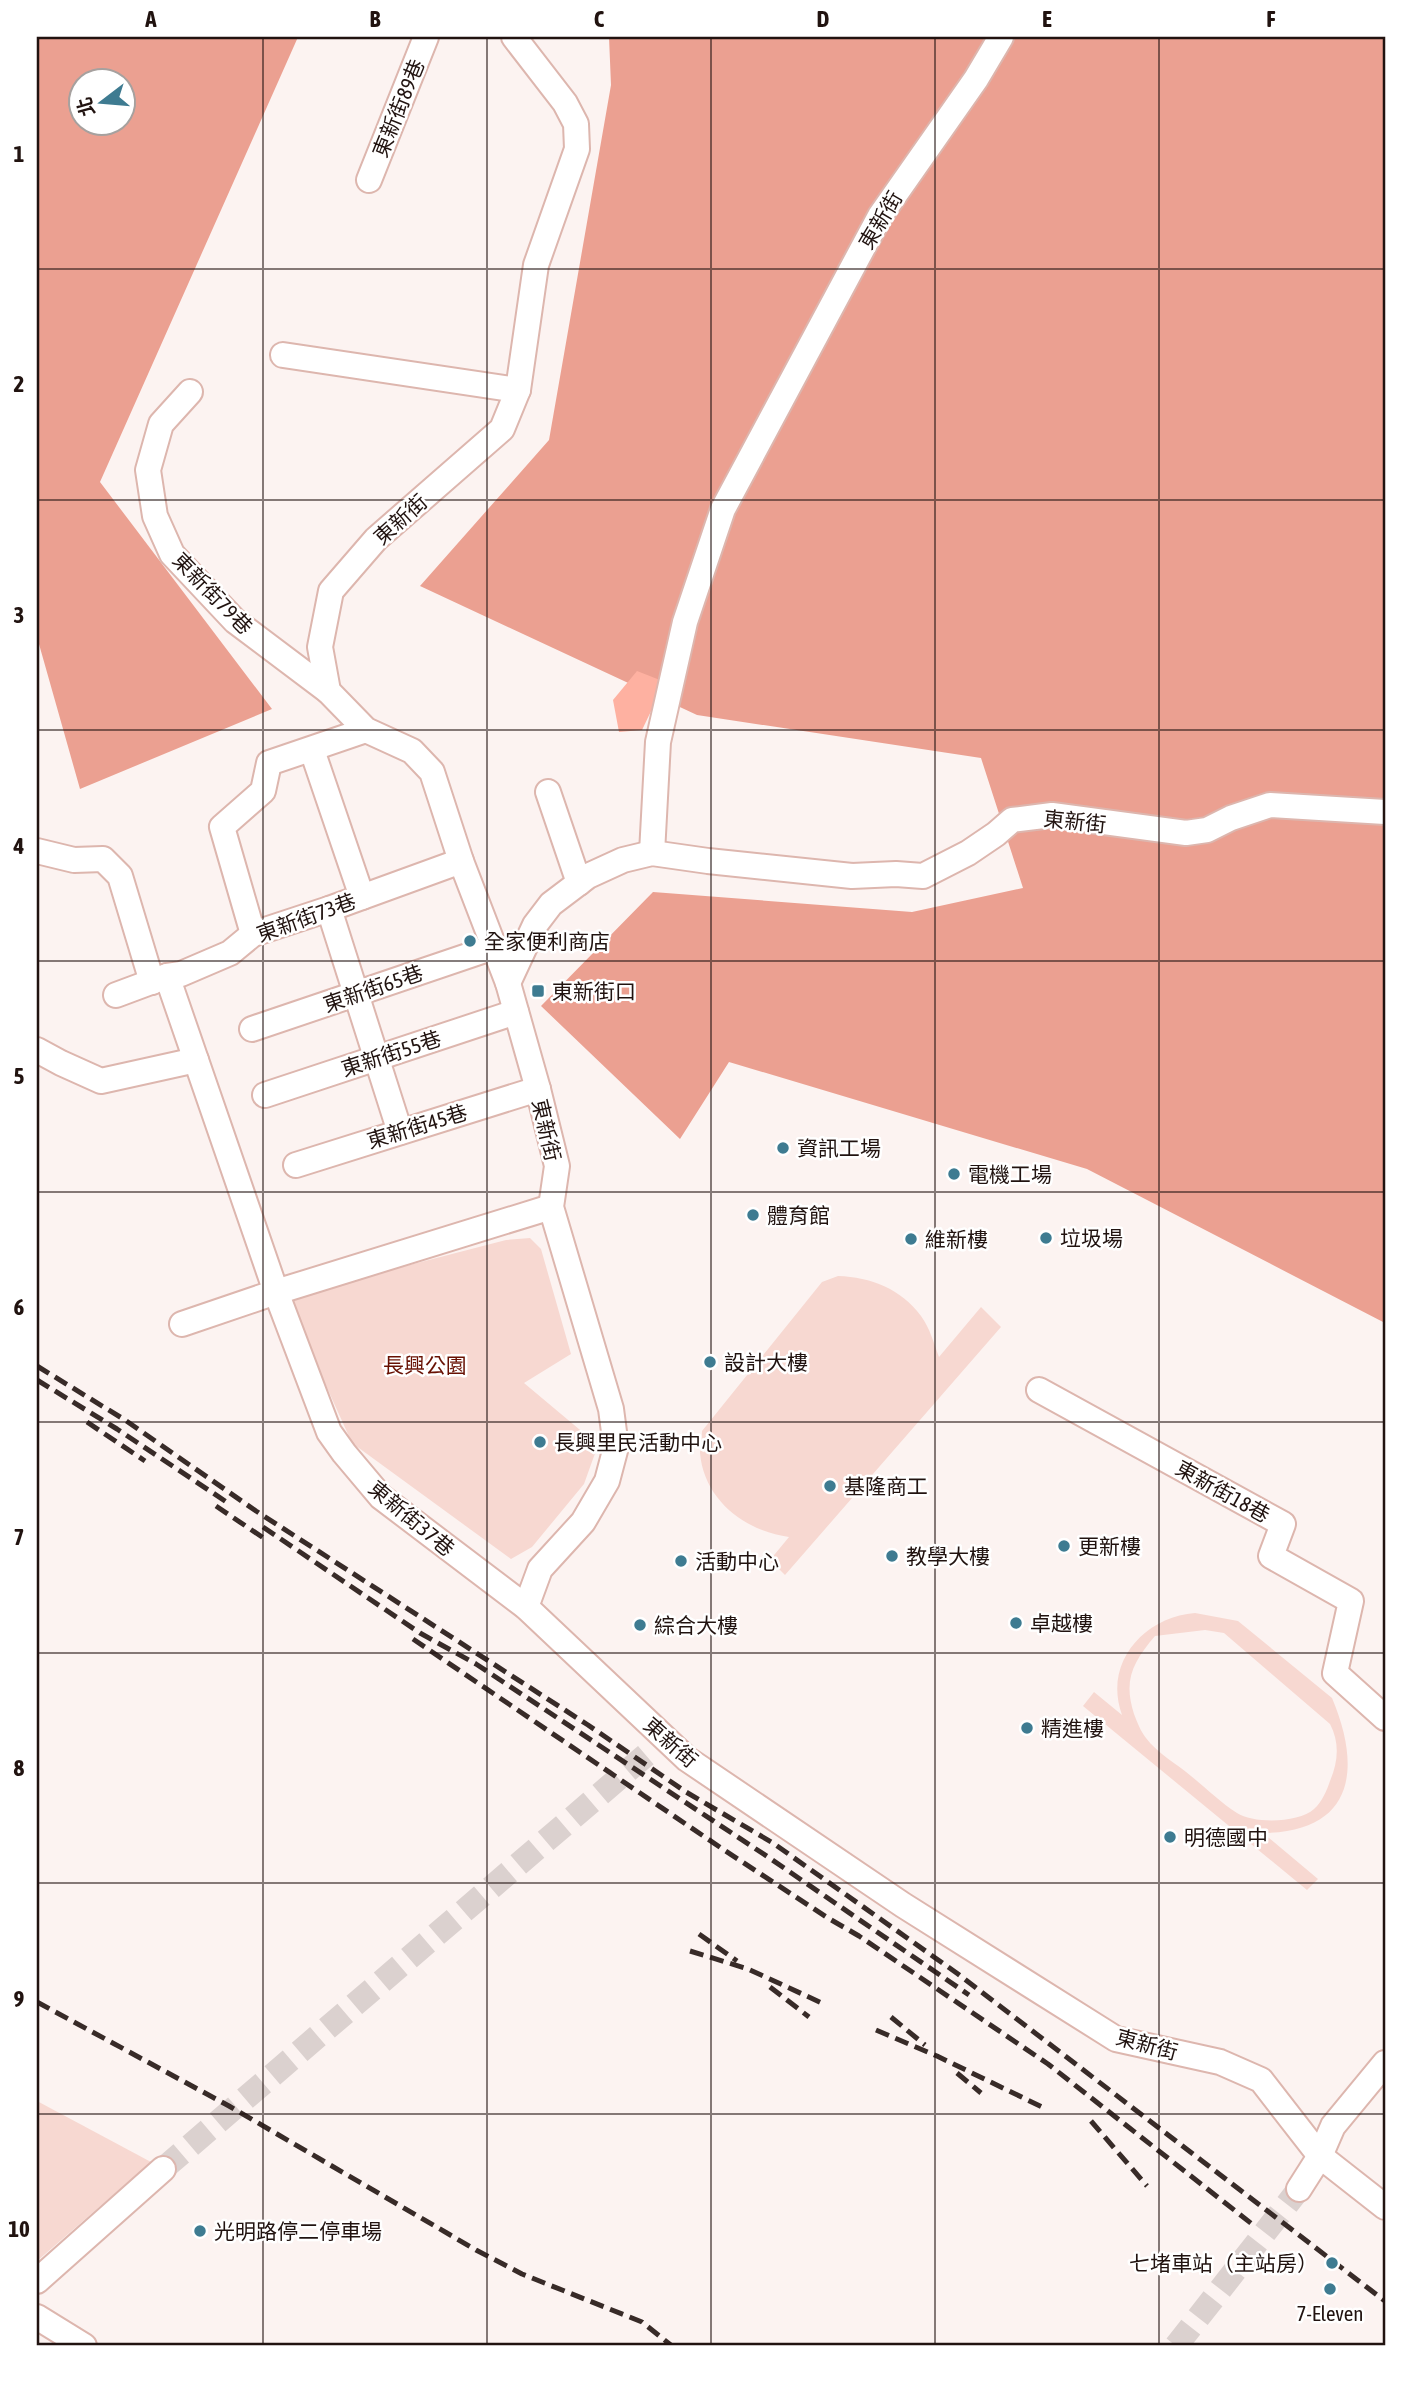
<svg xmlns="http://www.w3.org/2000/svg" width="1422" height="2383" font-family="'Asap Condensed','Noto Sans TC',sans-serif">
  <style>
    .green { fill: #f7d8d1; fill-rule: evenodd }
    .forest { fill: #eba091; fill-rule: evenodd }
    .water { fill: #feb1a1 }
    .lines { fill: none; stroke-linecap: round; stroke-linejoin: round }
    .minor-tunnel { stroke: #dbd1cf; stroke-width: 24; stroke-dasharray: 24 12; stroke-linecap: butt }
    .minor-casing { stroke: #ddb6ae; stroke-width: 28 }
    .minor { stroke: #fff; stroke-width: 24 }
    .rail { stroke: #382b28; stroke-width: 5; stroke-dasharray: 14 7; stroke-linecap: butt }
    .grid { fill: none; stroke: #211310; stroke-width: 2; stroke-opacity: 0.55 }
    .poi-dot { fill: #3e7b91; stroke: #fff; stroke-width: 2.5 }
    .labels { text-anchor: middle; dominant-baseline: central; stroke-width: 5; stroke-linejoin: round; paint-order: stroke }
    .street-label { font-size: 21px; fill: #211310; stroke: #fff }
    .poi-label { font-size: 21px; fill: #211310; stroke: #fff; text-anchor: start }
    .park-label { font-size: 21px; fill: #681103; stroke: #fff }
    .neatline { fill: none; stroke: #211310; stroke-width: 2.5 }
    .grid-label { font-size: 23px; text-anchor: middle; font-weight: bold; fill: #211310 }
  </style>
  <rect width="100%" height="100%" fill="#fcf3f1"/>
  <g class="green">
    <polygon points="530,1238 541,1249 571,1354 524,1383 598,1445 584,1484 532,1547 511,1559 352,1443 286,1297 506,1240"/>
    <path d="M838,1276C871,1277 901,1289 921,1316C930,1328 934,1344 939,1357L981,1307L1001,1327L785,1575L770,1560L789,1537C745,1531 704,1500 700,1453C700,1446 702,1438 702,1431L822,1282Z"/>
    <path d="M1195,1613L1238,1621L1332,1698C1362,1769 1354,1832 1263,1833L1318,1879L1307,1890L1083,1706L1094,1692L1122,1715C1103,1663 1144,1617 1195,1613ZM1205,1630L1224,1633L1330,1724C1340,1743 1338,1762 1330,1781C1327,1790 1322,1802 1314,1809C1299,1823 1254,1824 1237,1813C1221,1803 1206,1788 1191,1776C1177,1764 1157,1753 1146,1738C1141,1732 1137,1722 1134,1714C1123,1680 1133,1662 1155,1636Z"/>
    <polygon points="37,2101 151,2162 37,2261"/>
  </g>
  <g class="forest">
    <path d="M37,37H298L100,482L272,709L80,789L37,637ZM80,80H122V122H80Z"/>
    <polygon points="609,37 1385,37 1385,1323 1087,1169 729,1062 680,1139 541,1006 653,892 912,912 1023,888 981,758 697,715 420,586 549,440 611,85"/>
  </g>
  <polygon class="water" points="637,671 665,682 642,730 619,732 613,700"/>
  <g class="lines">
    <g class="minor-tunnel">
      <polyline points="163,2169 654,1748"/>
      <polyline points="1176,2346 1299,2189"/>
    </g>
    <g class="minor-casing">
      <g id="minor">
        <polyline points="514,37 565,103 576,124 577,149 536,265 518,390 502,429 376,539 331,591 320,647 328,691 366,730 412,751 432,772 461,861 508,983 538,1089 557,1166 551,1207 611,1409 616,1447 607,1481 583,1522 540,1569 526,1607"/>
        <polyline points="369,180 426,37"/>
        <polyline points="283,355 518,390"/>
        <polyline points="190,392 161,424 148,470 155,516 172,554 235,621 328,691"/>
        <polyline points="312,750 362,897"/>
        <polyline points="548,792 579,883"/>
        <polyline points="37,851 74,860 103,859 120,876 152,982"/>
        <polyline points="652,853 658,742 685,622 723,509 880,216 976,79 1001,37"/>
        <polyline points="329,909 400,1132"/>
        <polyline points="253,934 222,827 263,791 269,763 366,730"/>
        <polyline points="167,976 276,1292 329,1432 344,1453 381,1497 526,1607 687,1759 903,1905 1116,2039 1220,2062 1261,2080 1320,2156 1385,2207"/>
        <polyline points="508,983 535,925 551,904 588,876 623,860 652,853 708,861 852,876 896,874 923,876 968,853 996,834 1012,820 1052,815 1186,833 1207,830 1231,818 1270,805 1385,812"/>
        <polyline points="116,995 167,976 181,974 230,953 253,934 329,909 461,861"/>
        <polyline points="252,1029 494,947"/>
        <polyline points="37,1050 61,1063 101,1081 196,1060"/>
        <polyline points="265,1095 516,1012"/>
        <polyline points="296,1165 538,1089"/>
        <polyline points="182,1324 276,1292 551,1207"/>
        <polyline points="1039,1390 1283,1524 1271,1556 1351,1601 1335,1673 1385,1718"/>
        <polyline points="1299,2189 1320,2156 1333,2126 1385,2063"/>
        <polyline points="37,2281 163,2169"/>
        <polyline points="37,2317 84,2346"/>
      </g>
    </g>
    <use href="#minor" class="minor"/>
    <g class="rail">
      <polyline points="37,1366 125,1420 256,1511 588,1725 686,1792 773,1843 958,1974 1385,2301"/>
      <polyline points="37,1380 117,1429 231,1505"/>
      <polyline points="87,1422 145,1461"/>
      <polyline points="216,1506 268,1541"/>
      <polyline points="263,1527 420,1633 476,1664 768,1857 969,1995"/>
      <polyline points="413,1639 724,1850 828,1918 859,1936 1048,2064 1252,2224"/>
      <polyline points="699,1934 737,1961"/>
      <polyline points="690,1951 748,1969 824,2004"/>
      <polyline points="770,1987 809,2017"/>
      <polyline points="37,2002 229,2106 476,2250 522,2274 642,2322 672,2346"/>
      <polyline points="891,2017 925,2045"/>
      <polyline points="876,2030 937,2056 1042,2107"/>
      <polyline points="957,2073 981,2093"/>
      <polyline points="1091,2121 1147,2186"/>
    </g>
  </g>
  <path class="grid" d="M263,37V2346M487,37V2346M711,37V2346M935,37V2346M1159,37V2346M37,269H1385M37,500H1385M37,730H1385M37,961H1385M37,1192H1385M37,1422H1385M37,1653H1385M37,1883H1385M37,2114H1385"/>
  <g class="poi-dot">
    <circle cx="470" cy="941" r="7"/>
    <rect x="531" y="984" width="14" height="14" rx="3.5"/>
    <circle cx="783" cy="1148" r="7"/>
    <circle cx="954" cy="1174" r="7"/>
    <circle cx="753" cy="1215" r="7"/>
    <circle cx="1046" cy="1238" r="7"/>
    <circle cx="911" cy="1239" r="7"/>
    <circle cx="710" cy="1362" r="7"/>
    <circle cx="540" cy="1442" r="7"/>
    <circle cx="830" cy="1486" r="7"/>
    <circle cx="1064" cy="1546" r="7"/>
    <circle cx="892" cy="1556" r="7"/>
    <circle cx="681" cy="1561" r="7"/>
    <circle cx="1016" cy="1623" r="7"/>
    <circle cx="640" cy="1625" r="7"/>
    <circle cx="1027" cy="1728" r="7"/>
    <circle cx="1170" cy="1837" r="7"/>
    <circle cx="200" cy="2231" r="7"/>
    <circle cx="1332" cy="2263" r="7"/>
    <circle cx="1330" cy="2289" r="7"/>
  </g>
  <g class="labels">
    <g class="street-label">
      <text transform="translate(398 108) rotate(-68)">東新街89巷</text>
      <text transform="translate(880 220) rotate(-59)">東新街</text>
      <text transform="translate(400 519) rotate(-42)">東新街</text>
      <text transform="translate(213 593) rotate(46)">東新街79巷</text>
      <text transform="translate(1075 821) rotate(6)">東新街</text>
      <text transform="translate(306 917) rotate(-20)">東新街73巷</text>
      <text transform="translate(373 988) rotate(-19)">東新街65巷</text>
      <text transform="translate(391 1053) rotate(-18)">東新街55巷</text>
      <text transform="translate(417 1126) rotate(-17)">東新街45巷</text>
      <text transform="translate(547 1130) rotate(77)">東新街</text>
      <text transform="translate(1223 1491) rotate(29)">東新街18巷</text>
      <text transform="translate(412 1518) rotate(40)">東新街37巷</text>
      <text transform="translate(671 1742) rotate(41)">東新街</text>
      <text transform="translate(1147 2044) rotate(15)">東新街</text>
    </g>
    <g class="poi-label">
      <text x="484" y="941">全家便利商店</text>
      <text x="552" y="991">東新街口</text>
      <text x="797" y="1148">資訊工場</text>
      <text x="968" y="1174">電機工場</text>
      <text x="767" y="1215">體育館</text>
      <text x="1060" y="1238">垃圾場</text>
      <text x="925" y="1239">維新樓</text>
      <text x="724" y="1362">設計大樓</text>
      <text x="554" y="1442">長興里民活動中心</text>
      <text x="844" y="1486">基隆商工</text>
      <text x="1078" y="1546">更新樓</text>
      <text x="906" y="1556">教學大樓</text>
      <text x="695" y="1561">活動中心</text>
      <text x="1030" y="1623">卓越樓</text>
      <text x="654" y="1625">綜合大樓</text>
      <text x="1041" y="1728">精進樓</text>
      <text x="1184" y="1837">明德國中</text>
      <text x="214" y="2231">光明路停二停車場</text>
      <text x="1318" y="2263" text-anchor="end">七堵車站（主站房）</text>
      <text x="1330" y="2313" text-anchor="middle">7-Eleven</text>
    </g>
    <g class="park-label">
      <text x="425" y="1365">長興公園</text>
    </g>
  </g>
  <rect width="1422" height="2383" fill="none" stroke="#ffffff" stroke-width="77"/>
  <g transform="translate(102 102) rotate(254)"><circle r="33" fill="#ffffff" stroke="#a6a19f" stroke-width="2"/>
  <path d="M0-5L12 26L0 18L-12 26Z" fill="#3e7b91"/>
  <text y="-10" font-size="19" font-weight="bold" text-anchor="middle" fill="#211310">北</text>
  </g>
  <rect x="38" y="38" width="1346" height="2306" class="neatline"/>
  <g class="grid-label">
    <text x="151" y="27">A</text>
    <text x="375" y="27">B</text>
    <text x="599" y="27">C</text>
    <text x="823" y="27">D</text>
    <text x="1047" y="27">E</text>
    <text x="1271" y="27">F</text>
    <text x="19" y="162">1</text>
    <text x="19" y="392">2</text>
    <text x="19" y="623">3</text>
    <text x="19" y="854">4</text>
    <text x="19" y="1084">5</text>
    <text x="19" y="1315">6</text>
    <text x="19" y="1545">7</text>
    <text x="19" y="1776">8</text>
    <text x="19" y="2007">9</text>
    <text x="19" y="2237">10</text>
  </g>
</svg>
